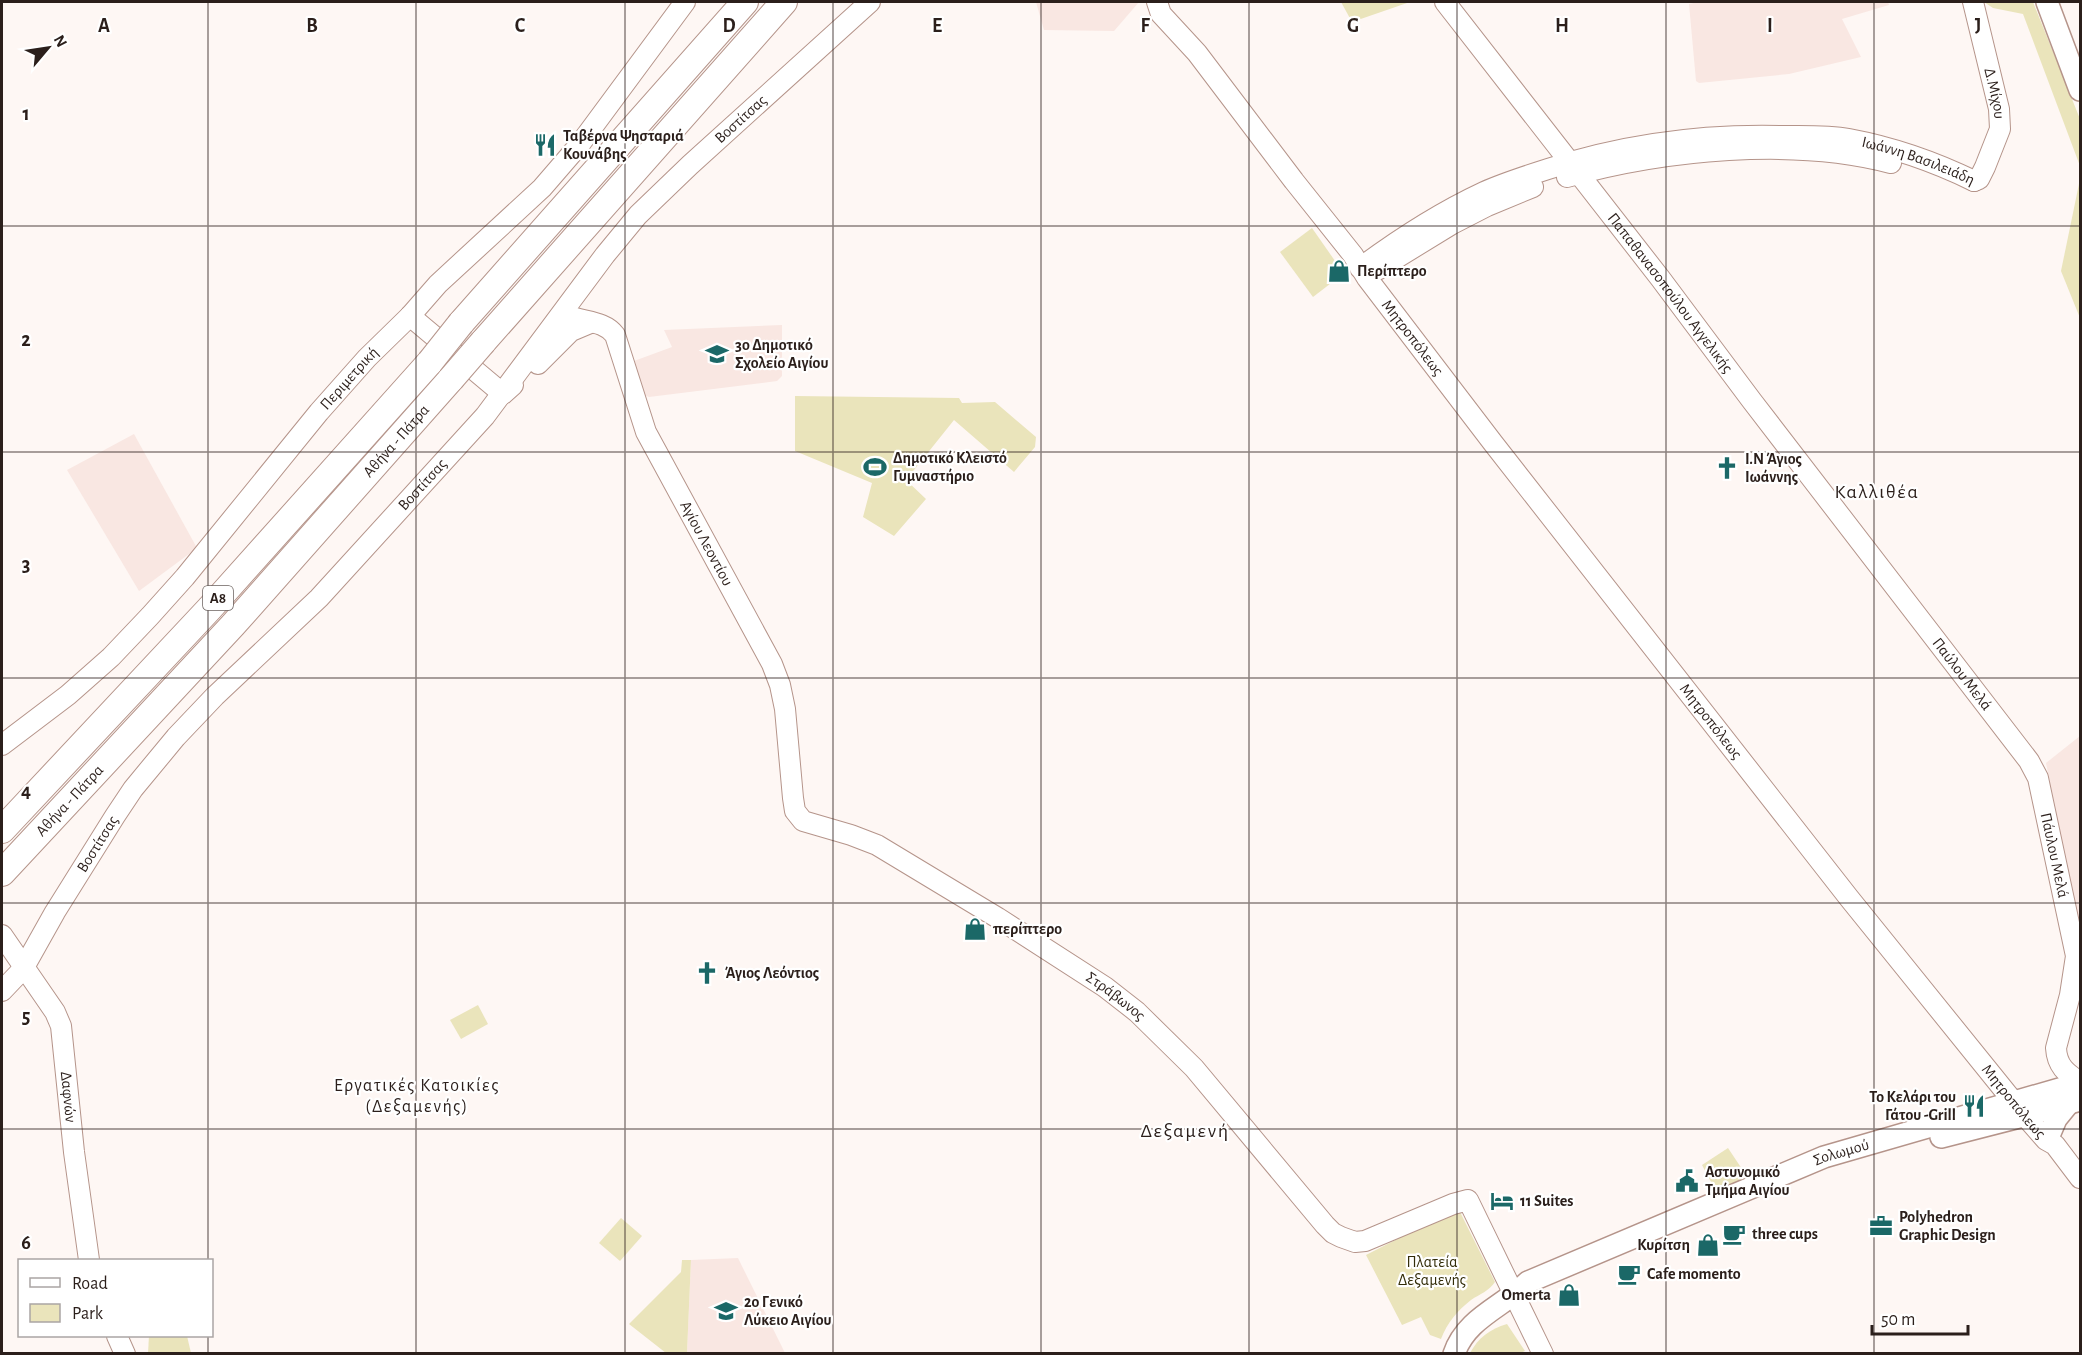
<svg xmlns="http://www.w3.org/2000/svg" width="2082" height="1355" font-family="'Alegreya Sans',sans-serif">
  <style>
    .built { fill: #f9e7e2 }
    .green { fill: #eae4bb }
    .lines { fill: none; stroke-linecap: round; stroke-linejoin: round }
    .secondary-casing { stroke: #b5948a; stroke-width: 22 }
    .primary-casing { stroke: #b5948a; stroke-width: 24 }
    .highway-casing { stroke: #b5948a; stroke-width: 28 }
    .secondary { stroke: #fff; stroke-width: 20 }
    .primary { stroke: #fff; stroke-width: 21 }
    .highway { stroke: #fff; stroke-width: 26 }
    .highway-bridge-casing { stroke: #b5948a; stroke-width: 28; stroke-linecap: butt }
    .highway-bridge { stroke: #fff; stroke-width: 26 }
    .grid { fill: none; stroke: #2b1f1b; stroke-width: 1.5; stroke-opacity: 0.55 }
    .labels { text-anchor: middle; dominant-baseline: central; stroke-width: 4.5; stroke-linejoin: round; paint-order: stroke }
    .shield { fill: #fff; stroke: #6b625f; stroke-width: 1.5 }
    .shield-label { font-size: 15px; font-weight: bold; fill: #2b1f1b }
    .street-label { font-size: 16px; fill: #2b1f1b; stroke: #fff }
    .poi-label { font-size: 16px; font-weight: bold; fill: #2b1f1b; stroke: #fff; text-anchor: start }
    .park-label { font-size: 16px; fill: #322c08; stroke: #fff }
    .neighbourhood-label { font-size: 18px; letter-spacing: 1.5px; fill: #2b1f1b; stroke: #fff }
    .quarter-label { font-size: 20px; letter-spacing: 1.5px; fill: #2b1f1b; stroke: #fff }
    .grid-label { font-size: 20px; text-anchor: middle; font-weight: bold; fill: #2b1f1b; stroke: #fff; stroke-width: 4.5; stroke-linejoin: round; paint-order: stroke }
  </style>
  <rect width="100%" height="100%" fill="#fef7f4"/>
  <g class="built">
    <polygon points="1036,2 1139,2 1114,31 1044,30"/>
    <polygon points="1698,2 1888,2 1889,5 1842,19 1861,57 1789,74 1699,83 1696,81 1689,4"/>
    <polygon points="782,325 782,376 777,381 649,397 644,395 634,361 672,347 664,330"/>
    <polygon points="134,434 197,548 139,591 67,470"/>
    <polygon points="2080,736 2080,936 2046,763"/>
    <polygon points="738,1258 785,1353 687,1353 691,1260"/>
  </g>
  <g class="green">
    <polygon points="1341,2 1410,2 1352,22"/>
    <polygon points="1984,2 2033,2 2080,119 2080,166 2023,14 1993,8"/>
    <polygon points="2080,179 2080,318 2061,271"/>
    <polygon points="1312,228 1342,271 1339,277 1313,297 1280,252"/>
    <polygon points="795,396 959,398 962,403 995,402 1036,437 1035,447 1014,472 954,420 906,480 926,499 894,536 863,517 872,483 795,451"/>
    <polygon points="478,1005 488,1024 461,1039 450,1020"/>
    <polygon points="1728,1148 1750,1181 1718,1195 1702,1165"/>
    <path d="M1458,1208L1495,1282C1489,1291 1480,1294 1471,1300C1458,1310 1447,1323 1441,1339L1430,1335L1421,1317L1402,1325L1366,1255Z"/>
    <polygon points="621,1218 642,1236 620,1261 599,1243"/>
    <polygon points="682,1260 691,1260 687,1353 666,1353 629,1324 681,1272"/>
    <path d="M1507,1324L1525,1351L1518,1354L1470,1353C1478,1338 1490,1329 1507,1324Z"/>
    <polygon points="149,1336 187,1336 191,1353 148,1353"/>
  </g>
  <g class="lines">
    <g class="secondary-casing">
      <g id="secondary">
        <path id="s1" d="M1157,2L1161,14L1197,53L1294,181L1353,255L1367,278L1493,443L1849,898L2025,1116L2046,1140L2055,1145L2080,1178"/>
        <path id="s2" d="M1445,2L1660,278L1752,401L2029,761L2038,778L2076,956L2070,995L2056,1048C2057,1066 2066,1073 2080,1082"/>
        <path id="s3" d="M1973,2L1999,109L2000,129L1985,167L1979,179L1974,181"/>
        <path d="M1567,177C1664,150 1793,137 1891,163"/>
        <path id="s4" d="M1360,268C1399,239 1439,213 1484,192C1504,183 1526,176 1548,169C1625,144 1701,134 1781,136C1804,136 1827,135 1849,139C1892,147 1935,162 1974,181"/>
        <polyline points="1377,270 1452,224 1487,206 1533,187"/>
        <path id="s5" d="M563,313C580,323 603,319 615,335L646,432L772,664L780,685L785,709L793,798L795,811L803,821L851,835L877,845L998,918L1105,987L1137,1012L1194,1068L1325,1225L1333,1233L1341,1237L1355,1242L1365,1241L1453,1204L1468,1200L1543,1354"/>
        <polyline points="410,316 503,394 513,385"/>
        <polyline points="538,364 571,331 590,323"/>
        <path id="s6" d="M2,745L68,695L111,657L150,616L185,577L319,412L367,358L410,316L438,284L542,188L580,144L685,2"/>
        <path id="s7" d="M2,935L55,1012L61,1026L74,1152L89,1260"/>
        <path id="s8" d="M2,991L23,969L55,912L115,816L133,789L176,737L215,696L319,598L485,416L605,255L638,215L690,165L870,2"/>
        <polyline points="117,1336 125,1354"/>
      </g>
    </g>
    <g class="primary-casing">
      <g id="primary">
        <polyline points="2047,2 2080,90"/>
        <polyline points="2050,1133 2056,1119 2069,1103"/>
        <polyline points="1941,1137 2035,1113 2080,1100"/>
        <path id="s9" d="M1454,1354C1466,1318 1503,1307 1528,1282L1824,1157L2080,1083"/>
      </g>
    </g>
    <g class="highway-casing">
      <g id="highway">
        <polyline points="461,323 745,2"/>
        <polyline points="483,342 784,2"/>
        <polyline points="2,830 210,608 430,362"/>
        <path id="s10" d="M2,873L233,625L451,379"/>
      </g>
    </g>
    <use href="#secondary" class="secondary"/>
    <use href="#primary" class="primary"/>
    <use href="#highway" class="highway"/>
    <g class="highway-bridge-casing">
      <g id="highway-bridge">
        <polyline points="430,362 461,323"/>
        <polyline points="451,379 483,342"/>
      </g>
    </g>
    <use href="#highway-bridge" class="highway-bridge"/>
  </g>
  <path class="grid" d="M208,2V1260M416,2V1354M625,2V1354M833,2V1354M1041,2V1354M1249,2V1354M1457,2V1354M1666,2V1354M1874,2V1354M2,226H2080M2,452H2080M2,678H2080M2,903H2080M2,1129H2080M208,1336V1354"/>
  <defs>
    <g id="restaurant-bare" transform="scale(1.8)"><path d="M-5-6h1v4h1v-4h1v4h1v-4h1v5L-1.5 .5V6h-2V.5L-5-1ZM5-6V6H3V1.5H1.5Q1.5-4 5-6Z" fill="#1b6867" stroke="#fff" stroke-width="2.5" paint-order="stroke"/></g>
    <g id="shop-bare" transform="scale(1.8)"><path d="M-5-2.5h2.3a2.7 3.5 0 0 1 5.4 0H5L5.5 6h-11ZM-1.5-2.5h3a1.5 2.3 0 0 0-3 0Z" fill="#1b6867" stroke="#fff" stroke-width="2.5" paint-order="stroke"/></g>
    <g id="school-bare" transform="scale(1.8)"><path d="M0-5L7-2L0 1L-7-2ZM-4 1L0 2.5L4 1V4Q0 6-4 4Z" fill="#1b6867" stroke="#fff" stroke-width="2.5" paint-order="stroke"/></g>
    <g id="stadium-bare" transform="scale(1.8)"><path d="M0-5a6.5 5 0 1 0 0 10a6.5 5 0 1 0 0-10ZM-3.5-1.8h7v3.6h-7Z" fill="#1b6867" stroke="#fff" stroke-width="2.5" paint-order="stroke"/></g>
    <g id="church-bare" transform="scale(1.8)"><path d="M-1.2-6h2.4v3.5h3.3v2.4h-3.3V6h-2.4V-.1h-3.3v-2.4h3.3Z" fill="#1b6867" stroke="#fff" stroke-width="2.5" paint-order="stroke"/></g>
    <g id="civic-bare" transform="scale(1.8)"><path d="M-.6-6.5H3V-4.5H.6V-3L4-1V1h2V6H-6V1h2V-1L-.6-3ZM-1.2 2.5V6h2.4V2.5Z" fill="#1b6867" stroke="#fff" stroke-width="2.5" paint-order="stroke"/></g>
    <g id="hotel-bare" transform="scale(1.8)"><path d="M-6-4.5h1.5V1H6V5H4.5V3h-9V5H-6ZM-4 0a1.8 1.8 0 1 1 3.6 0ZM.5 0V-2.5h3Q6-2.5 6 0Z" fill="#1b6867" stroke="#fff" stroke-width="2.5" paint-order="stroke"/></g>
    <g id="office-bare" transform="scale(1.8)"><path d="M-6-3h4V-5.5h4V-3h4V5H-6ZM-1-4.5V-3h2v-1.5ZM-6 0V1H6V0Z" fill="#1b6867" stroke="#fff" stroke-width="2.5" paint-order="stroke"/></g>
    <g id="cafe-bare" transform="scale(1.8)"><path d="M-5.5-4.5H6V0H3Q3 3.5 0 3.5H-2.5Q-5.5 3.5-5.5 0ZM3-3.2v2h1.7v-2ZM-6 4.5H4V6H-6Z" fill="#1b6867" stroke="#fff" stroke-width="2.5" paint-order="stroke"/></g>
  </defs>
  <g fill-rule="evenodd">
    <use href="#restaurant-bare" x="545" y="145"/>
    <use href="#shop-bare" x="1339" y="271"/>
    <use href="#school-bare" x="717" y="354"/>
    <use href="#stadium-bare" x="875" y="467"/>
    <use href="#church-bare" x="1727" y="468"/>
    <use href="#shop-bare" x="975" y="929"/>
    <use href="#church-bare" x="707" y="973"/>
    <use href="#restaurant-bare" x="1974" y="1106"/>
    <use href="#civic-bare" x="1687" y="1181"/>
    <use href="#hotel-bare" x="1502" y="1201"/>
    <use href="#office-bare" x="1881" y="1226"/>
    <use href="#cafe-bare" x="1734" y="1234"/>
    <use href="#shop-bare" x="1708" y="1245"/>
    <use href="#cafe-bare" x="1629" y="1274"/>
    <use href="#shop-bare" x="1569" y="1295"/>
    <use href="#school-bare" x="726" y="1311"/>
  </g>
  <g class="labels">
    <rect class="shield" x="203" y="586" width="30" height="24" rx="4.5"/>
    <g class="shield-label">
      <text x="218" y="598">Α8</text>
    </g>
    <g class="street-label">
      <text stroke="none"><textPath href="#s3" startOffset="94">Δ.Μίχου</textPath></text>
      <text stroke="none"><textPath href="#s8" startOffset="1148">Βοστίτσας</textPath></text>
      <text stroke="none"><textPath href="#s4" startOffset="591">Ιωάννη Βασιλειάδη</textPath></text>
      <text stroke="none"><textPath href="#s2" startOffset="368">Παπαθανασοπούλου Αγγελικής</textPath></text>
      <text stroke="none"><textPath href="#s1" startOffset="423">Μητροπόλεως</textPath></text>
      <text stroke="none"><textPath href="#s6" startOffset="507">Περιμετρική</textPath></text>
      <text stroke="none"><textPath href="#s10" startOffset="585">Αθήνα - Πάτρα</textPath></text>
      <text stroke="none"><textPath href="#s8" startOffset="662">Βοστίτσας</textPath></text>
      <text stroke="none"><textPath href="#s5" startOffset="286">Αγίου Λεοντίου</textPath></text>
      <text stroke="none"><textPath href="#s2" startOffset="848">Παύλου Μελά</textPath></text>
      <text stroke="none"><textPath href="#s1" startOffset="909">Μητροπόλεως</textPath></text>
      <text stroke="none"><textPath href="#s10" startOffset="99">Αθήνα - Πάτρα</textPath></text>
      <text stroke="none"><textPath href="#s8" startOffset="176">Βοστίτσας</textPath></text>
      <text stroke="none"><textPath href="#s2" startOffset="1056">Πάυλου Μελά</textPath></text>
      <text stroke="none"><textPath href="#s5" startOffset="946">Στράβωνος</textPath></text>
      <text stroke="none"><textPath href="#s7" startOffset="180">Δαφνών</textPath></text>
      <text stroke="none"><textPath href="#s1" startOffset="1395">Μητροπόλεως</textPath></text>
      <text stroke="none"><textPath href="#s9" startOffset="444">Σολωμού</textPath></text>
    </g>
    <g class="poi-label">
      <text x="563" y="136">Ταβέρνα Ψησταριά<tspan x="563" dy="18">Κουνάβης</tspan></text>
      <text x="1357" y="271">Περίπτερο</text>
      <text x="735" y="345">3ο Δημοτικό<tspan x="735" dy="18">Σχολείο Αιγίου</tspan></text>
      <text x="893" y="458">Δημοτικό Κλειστό<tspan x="893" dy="18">Γυμναστήριο</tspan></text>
      <text x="1745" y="459">Ι.Ν Άγιος<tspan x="1745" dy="18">Ιωάννης</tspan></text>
      <text x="993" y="929">περίπτερο</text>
      <text x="725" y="973">Άγιος Λεόντιος</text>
      <text x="1956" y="1097" text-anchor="end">Το Κελάρι του<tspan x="1956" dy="18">Γάτου -Grill</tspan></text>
      <text x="1705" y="1172">Αστυνομικό<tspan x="1705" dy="18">Τμήμα Αιγίου</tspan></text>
      <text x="1520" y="1201">11 Suites</text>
      <text x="1899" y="1217">Polyhedron<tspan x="1899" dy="18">Graphic Design</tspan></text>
      <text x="1752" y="1234">three cups</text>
      <text x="1690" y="1245" text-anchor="end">Κυρίτση</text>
      <text x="1647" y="1274">Cafe momento</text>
      <text x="1551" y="1295" text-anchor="end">Omerta</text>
      <text x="744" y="1302">2ο Γενικό<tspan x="744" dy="18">Λύκειο Αιγίου</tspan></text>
    </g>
    <g class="park-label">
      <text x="1432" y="1262">Πλατεία<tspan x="1432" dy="18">Δεξαμενής</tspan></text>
    </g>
    <g class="neighbourhood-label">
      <text x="417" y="1086">Εργατικές Κατοικίες<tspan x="417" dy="21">(Δεξαμενής)</tspan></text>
    </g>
    <g class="quarter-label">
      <text x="1877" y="492">Καλλιθέα</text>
      <text x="1185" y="1131">Δεξαμενή</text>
    </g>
  </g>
  <g class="grid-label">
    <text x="104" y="32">A</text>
    <text x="312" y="32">B</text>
    <text x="520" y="32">C</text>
    <text x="729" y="32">D</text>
    <text x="937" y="32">E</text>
    <text x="1145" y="32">F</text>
    <text x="1353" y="32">G</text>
    <text x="1562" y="32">H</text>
    <text x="1770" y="32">I</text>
    <text x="1978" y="32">J</text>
    <text x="26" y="120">1</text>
    <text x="26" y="346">2</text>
    <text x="26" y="571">3</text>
    <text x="26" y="797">4</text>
    <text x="26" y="1023">5</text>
    <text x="26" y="1249">6</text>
  </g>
  <rect width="2082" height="1355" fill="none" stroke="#2b1f1b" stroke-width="6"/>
  <rect x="18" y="1259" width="195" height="78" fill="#ffffff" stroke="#aaa5a4" stroke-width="1.5"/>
  <rect x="30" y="1278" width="30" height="9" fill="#ffffff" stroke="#aaa5a4" stroke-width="1.5"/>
  <text x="72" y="1289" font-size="18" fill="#2b1f1b">Road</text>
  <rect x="30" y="1304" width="30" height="18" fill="#eae4bb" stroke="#aaa5a4" stroke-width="1.5"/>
  <text x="72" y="1319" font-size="18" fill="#2b1f1b">Park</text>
  <g transform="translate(48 48) rotate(61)" stroke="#ffffff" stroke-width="4.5" paint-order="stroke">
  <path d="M0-4.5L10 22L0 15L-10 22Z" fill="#2b1f1b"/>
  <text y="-9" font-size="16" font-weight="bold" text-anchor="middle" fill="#2b1f1b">N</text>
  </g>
  <path d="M1872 1325v9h96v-9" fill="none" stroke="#2b1f1b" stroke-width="3"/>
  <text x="1881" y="1325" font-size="18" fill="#2b1f1b" stroke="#ffffff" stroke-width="4.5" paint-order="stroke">50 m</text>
</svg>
